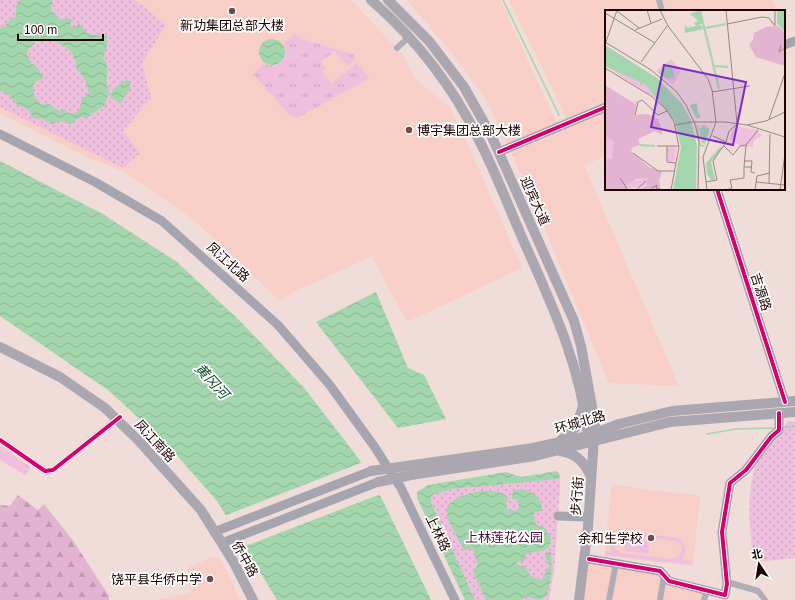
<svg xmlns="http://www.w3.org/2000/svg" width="795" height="600" font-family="Arial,'Noto Sans SC',sans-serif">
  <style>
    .built { fill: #f8cfc6 }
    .grass { fill: url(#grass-tufts) }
    .forest { fill: url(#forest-firs) }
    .park { fill: url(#park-dots) }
    .garden { fill: #efc0de; fill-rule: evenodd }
    .water { fill: url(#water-waves); fill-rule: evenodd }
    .pier { fill: #f0dcd8 }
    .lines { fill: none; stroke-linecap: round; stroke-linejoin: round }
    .stream { stroke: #a3d6ad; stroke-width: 1.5 }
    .street { stroke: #afaeb7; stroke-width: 6 }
    .secondary { stroke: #a4a5af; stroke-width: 9 }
    .primary { stroke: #aaa7b0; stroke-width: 10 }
    .cycleway-casing { stroke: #fff; stroke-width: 6 }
    .cycleway { stroke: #d6006c; stroke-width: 4 }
    .poi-dot { fill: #674e4c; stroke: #fff; stroke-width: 1.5 }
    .labels { text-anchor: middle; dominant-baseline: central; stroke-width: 3.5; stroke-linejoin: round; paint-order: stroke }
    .poi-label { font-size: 13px; fill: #1d0201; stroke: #fff; text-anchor: end }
    .street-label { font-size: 13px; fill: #1d0201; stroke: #fff }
    .park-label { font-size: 13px; fill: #4d0d47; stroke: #fff }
    .water-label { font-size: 14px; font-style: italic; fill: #0e4c28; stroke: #fff }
    .inset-river { fill: none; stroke: #a3d6ad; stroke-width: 2 }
    .inset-road { fill: none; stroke: #9c8582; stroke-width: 1 }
    .view { fill: #7b2cbf; fill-opacity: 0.15; stroke: #7b2cbf; stroke-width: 2 }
    .inset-edge { fill: none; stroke: #1d0201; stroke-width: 2 }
  </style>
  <defs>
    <pattern id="grass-tufts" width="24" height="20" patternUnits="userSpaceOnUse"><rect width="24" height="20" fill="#efc0de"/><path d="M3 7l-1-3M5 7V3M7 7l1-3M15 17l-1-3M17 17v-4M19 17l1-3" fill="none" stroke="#cca3bd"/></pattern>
    <pattern id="forest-firs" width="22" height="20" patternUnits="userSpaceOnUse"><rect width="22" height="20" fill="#e3b3d2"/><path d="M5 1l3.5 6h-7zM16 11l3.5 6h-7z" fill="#c298b2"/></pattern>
    <pattern id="park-dots" width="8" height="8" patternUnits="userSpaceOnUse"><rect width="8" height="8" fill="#efc0de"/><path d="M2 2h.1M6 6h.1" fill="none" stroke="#cca3bd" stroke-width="1.8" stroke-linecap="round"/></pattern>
    <pattern id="water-waves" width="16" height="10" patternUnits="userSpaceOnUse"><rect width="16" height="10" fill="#a3d6ad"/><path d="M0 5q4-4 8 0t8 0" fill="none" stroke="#8cb693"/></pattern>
  </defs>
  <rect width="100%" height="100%" fill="#f0dcd8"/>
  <g class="built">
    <polygon points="0,0 351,0 403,55 412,73 419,82 450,108 466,140 522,268 407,322 372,256 310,285 300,288 280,301 220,244 191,218 157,194 124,172 89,158 0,113"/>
    <polygon points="407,0 500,0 556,121 566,117 509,0 655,0 658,11 606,11 606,156 584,165 679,386 609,383 531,196 486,99 448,48"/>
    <polygon points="661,0 773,0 777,11 665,11"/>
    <polygon points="612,485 700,496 693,566 604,556"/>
    <polygon points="212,557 221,559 240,600 157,600 191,592 187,568"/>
    <polygon points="589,559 660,571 669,581 707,590 704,600 583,600"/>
  </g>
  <g class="grass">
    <path d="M295,34L302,39L353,54L355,57L354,60L348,66L334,51L321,62L326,68L322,71L332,83L357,63L370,78L297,118L290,116L253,74L263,64C279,69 289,59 284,43Z"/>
    <polygon points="0,445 31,468 25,475 0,460"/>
  </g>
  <polygon class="forest" points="18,495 38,510 44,504 74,542 109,596 109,600 0,600 0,505 10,506"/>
  <g class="park">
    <polygon points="0,0 135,0 166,25 142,63 151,98 123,131 140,153 123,168 0,107"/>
    <path d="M795,421V558L766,561L753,560C750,534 745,482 759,459C768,445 781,437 787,422Z"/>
    <polygon points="560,478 560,487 554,571 549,600 475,600 431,502 431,497 434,494 452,489"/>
  </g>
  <g class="garden">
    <path d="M626,531L678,538C686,544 687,551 682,559L692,561V565L605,555L606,551L612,552C608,541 614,531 626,531ZM623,535L676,541L681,545L682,551L678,557L672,559L622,553L616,550L615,544L617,538Z"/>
    <polygon points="625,538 650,540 648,554 624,551"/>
  </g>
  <g class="water">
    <path d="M20,0H51L53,2L51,8L52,12L61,19H72L74,21L70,23L71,27H76L79,23L88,34L107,36C108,44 106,50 103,59L106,62C110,71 105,78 107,84C108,88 110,91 108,96C107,100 105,100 105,105L87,118C78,115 77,119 71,124L61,121L52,124L41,118H32C28,102 14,110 11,96L0,91V28L4,27L11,18L16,17V6ZM49,39C63,44 78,52 76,69C84,75 87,84 89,93L82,99L79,111L73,114L66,112L65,109L59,111L49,104H42C33,98 27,82 42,79L43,76L35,65L30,63L27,52L36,41Z"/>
    <circle cx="272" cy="52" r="13"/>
    <polygon points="126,80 128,80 131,86 121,103 119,103 111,97 113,89"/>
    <polygon points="0,161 101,213 177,262 241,322 305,389 359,459 381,497 431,600 277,600 217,501 166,443 108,390 0,316"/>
    <polygon points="376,292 408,368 424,375 446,419 398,428 316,322"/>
    <polygon points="556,471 559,473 560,478 558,479 452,489 434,494 431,497 431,502 475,600 465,600 417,498 417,492 428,485 506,472 522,477"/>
    <path d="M523,489C534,492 544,499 541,511L535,512L533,515L537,526L544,527L551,538V543C546,555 534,549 525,555L524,561H518L516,564L518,566H524L530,575L538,580L542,579L549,566L545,556L546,553L551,552L552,571L547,596L539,600L526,596L520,600H486L473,571V569L478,566L473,549L464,550L447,518V507C456,493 498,483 509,499L506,503L507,509L516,511L519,508V503L516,499H512V494L514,491Z"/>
  </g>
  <polygon class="pier" points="363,462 381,494 243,547 224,516"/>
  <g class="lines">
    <g class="stream">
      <polyline points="503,0 559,115"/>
      <polyline points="784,427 795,427"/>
      <polyline points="707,434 736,429 774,428"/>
    </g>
    <g class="street">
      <polyline points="659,0 662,11"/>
      <polyline points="397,48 410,36"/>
      <polyline points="0,440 45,471 53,470 118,418"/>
      <polyline points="727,582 758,591 765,600"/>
      <polyline points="609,600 616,563"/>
      <polyline points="660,600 664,575"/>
      <polyline points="704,600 707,590"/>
    </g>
    <g class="secondary">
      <polyline points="784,45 795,41"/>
      <polyline points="0,134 95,182 162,221 278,325 329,384 374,446 401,488 455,600"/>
      <polyline points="499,152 606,107"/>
      <polyline points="717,189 785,402"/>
      <polyline points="558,516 587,517"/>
      <polyline points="214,532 371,471"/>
      <polyline points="222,543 378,482"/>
      <polyline points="589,559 660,571 669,581 725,595 727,584 722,532 730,483 746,470 771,437 779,430 779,413"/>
    </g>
    <g class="primary">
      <path d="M371,0C415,38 453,87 479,140C496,173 509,208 524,242C553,307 580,364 588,436"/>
      <polyline points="388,0 429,41 464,87 491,135 574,321 581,346 595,423 588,527 579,600"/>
      <polyline points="0,347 60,377 105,408 138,440 201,510 233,561 253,600"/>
      <polyline points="561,440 576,427 582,409"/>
      <path d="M560,451C576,453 586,463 591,478"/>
      <polyline points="371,471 533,448 588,436 619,424 672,411 795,401"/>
      <polyline points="378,482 411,475 535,456 670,422 795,412"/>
    </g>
    <g class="cycleway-casing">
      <g id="cycleway">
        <polyline points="499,152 606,107"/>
        <polyline points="717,189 785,402"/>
        <polyline points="0,440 45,471 53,470 120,417"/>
        <polyline points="589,559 660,571 669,581 725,595 727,584 722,532 730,483 746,470 771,437 779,430 779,413"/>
      </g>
    </g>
    <use href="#cycleway" class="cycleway"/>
  </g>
  <g class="poi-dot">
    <circle cx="232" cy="11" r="4"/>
    <circle cx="409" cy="130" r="4"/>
    <circle cx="651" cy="538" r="4"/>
    <circle cx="210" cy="579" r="4"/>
  </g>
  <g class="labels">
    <g class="poi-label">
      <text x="232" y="25" text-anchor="middle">新功集团总部大楼</text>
      <text x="417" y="130" text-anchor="start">博宇集团总部大楼</text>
      <text x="643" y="538">余和生学校</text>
      <text x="202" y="579">饶平县华侨中学</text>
    </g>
    <g class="street-label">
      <text transform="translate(535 201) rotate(66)">迎宾大道</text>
      <text transform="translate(228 262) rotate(42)">凤江北路</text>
      <text transform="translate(761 292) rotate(72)">吉源路</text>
      <text transform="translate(580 422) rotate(-16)">环城北路</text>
      <text transform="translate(155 441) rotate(47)">凤江南路</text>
      <text transform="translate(577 496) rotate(-86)">步行街</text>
      <text transform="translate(438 533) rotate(64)">上林路</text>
      <text transform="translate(245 559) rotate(61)">侨中路</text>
    </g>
    <g class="park-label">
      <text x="504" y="537">上林莲花公园</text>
    </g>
    <g class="water-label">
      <text transform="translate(212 381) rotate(47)">黄冈河</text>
    </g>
  </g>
  <g transform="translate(605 10)">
    <rect width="180" height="180" fill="#f0dcd8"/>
    <path d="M173,16L180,23V56L151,47L144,35L148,30L149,23L161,17ZM0,75L32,95L29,105L42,104L52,108L57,119V125L50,121L33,129L35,135L28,137L26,141L44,157L57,162L54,171L56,180H31L42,176V168L31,169L21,180H0Z" fill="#e3b3d2"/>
    <path d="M0,56L36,72V75L39,73L53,90Z" fill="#efc0de"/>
    <path d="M66,49L76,61L68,75L51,61ZM131,116L152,120L157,126L148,131V137H137L125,129L127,121ZM0,126L9,131L7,149H0ZM62,137H72L69,152L63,151Z" fill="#efc0de"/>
    <path d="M42,168V176L22,179V173Z" fill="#efc0de"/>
    <path d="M95,0L98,13L91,16L89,13L93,11L85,4ZM172,0H180V22L172,13ZM80,14L82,18L96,15L99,19L80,23ZM0,35L52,68L77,94L86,110L92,136L91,180H68L76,137L70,111L39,73L36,76L35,72L0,56ZM63,54L69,61V68L62,69L54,63ZM92,93L93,102L96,108H91L85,95ZM91,115L107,116H100L104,118V123L100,134L97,133L94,118L99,116H93L96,135H100L99,137L95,136ZM115,137L117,138L106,152L110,169L107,171L102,164L101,153Z" fill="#a3d6ad"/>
    <path class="inset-river" d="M95,0L114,79M101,18L121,14M110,56L123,57M35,135L50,136"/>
    <path class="inset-road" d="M42,0L46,13M55,0L63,16L103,69L107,80L111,112L98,147L102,180M121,0L132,113M12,1L34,18M0,3L50,33M122,14L157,7L164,8L170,16M170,15V0M30,20L57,9M0,32L46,60L71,81L81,95L90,114L94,132L93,180M1,32L12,0M176,35L174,42L180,38M36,52L62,16M0,58L46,86L61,99L69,112L74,137L66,180M107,82L145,76M31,93L37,90L53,105L62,101M30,105L33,93M164,109L180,63M70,115L87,112H120L142,115L180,127M142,115L161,111L180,102M108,126L121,132L124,121L131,115M52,136H74M62,136V152L71,153M119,136L128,145L135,136L141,135M28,143L53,161H69M140,151H147L146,162L150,163M147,157H139L141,135L153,120M15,168L23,180M101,172L112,170L108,151L121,132M151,172L180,175M164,173L165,124M47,178L52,175L51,178L57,180M31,180L41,171M121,180L127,178L125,170L139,168V157M150,180L152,166L165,163M175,180L180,144"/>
    <path class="view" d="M59,55L141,72L128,135L46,117Z"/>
    <rect width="180" height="180" class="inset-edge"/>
  </g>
  <g transform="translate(759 564) rotate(348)" stroke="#ffffff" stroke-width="3" paint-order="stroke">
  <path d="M0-3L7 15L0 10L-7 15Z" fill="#1d0201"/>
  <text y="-6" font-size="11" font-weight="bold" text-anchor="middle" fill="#1d0201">北</text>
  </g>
  <path d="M18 34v6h85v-6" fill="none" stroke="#1d0201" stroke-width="2"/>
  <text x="24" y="34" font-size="12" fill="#1d0201" stroke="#ffffff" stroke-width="3" paint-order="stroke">100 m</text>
</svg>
